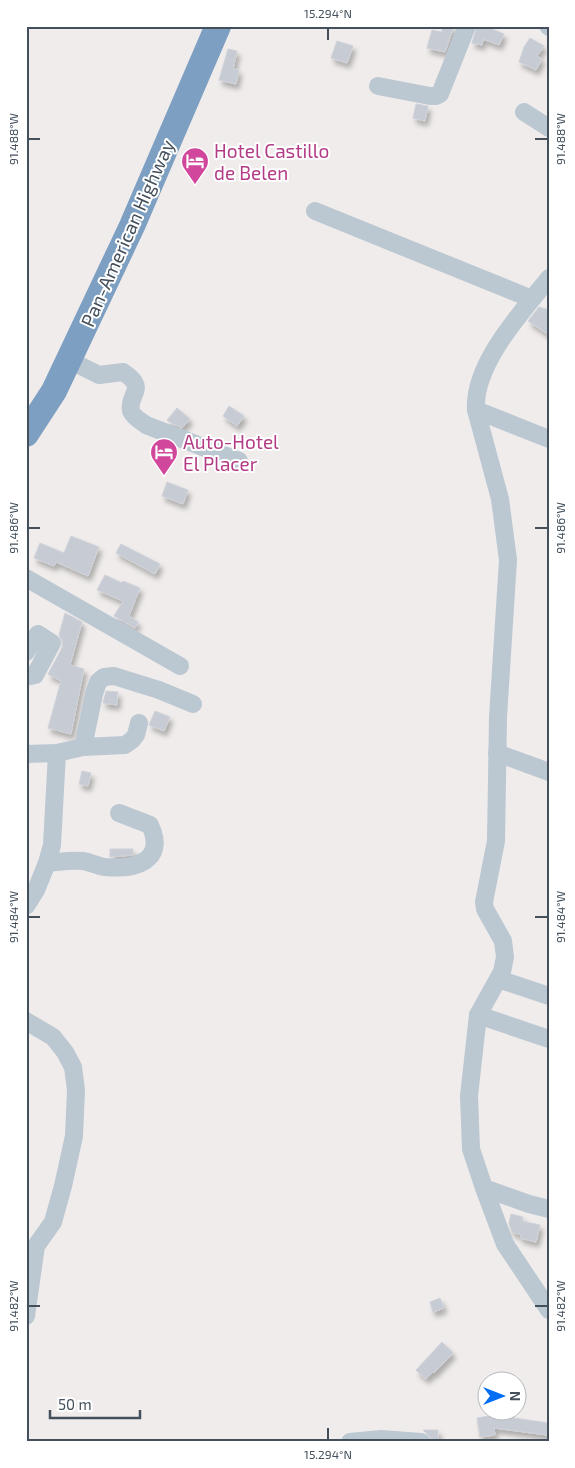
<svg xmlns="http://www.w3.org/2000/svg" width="575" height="1468" font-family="'Exo 2',sans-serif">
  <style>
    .building { fill: #c7cbd3; stroke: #cfd2d9; filter: url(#shadow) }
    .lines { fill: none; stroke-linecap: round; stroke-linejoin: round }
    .minor { stroke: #bbc7d1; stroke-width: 18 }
    .highway { stroke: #7d9fc2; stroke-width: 26 }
    .ticks { fill: none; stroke: #43505c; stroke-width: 2 }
    .labels { text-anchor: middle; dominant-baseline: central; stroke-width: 4; stroke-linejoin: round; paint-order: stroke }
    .hotel-label { font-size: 19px; fill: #b23c85; stroke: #fff; text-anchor: start }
    .street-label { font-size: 19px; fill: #43505c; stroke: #fff }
    .neatline { fill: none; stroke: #43505c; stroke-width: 2 }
    .ticks-label { font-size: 12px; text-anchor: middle; fill: #43505c }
  </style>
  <defs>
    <filter id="shadow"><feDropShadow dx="3" dy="5" stdDeviation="2.5" flood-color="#0004"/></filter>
  </defs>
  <rect width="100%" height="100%" fill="#f0ecec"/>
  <g class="building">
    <polygon points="442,26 454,26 445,52 427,48 432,30 442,32"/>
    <polygon points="477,26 485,26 504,34 499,45 483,39 482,45 472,43"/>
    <polygon points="530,38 544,46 537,56 542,59 536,70 519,62 524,47"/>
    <polygon points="337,41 353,46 347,63 331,58"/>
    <polygon points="228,49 237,51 233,69 239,70 236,84 219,80"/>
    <polygon points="416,104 428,106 425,121 413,118"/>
    <polygon points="539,307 549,310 549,335 528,321"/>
    <polygon points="229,406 244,416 237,426 223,416"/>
    <polygon points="177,408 190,419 182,428 171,423 167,420"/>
    <polygon points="167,482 188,490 183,504 162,496"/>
    <polygon points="71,536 99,547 88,576 56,562 54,566 34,558 40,543 64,553"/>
    <polygon points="121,544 160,564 155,574 116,553"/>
    <polygon points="105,575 122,583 123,581 140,588 129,616 138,622 135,628 114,616 123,601 97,590"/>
    <polygon points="65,613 82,622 70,665 84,669 71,734 48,728 61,681 48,674 62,648 63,642 59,635"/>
    <polygon points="106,691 118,692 117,705 103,703"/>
    <polygon points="155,711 170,717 164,731 149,725"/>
    <polygon points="82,771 91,773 88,786 79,784"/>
    <polygon points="110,849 133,849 133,855 110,857"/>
    <polygon points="511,1214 523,1217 522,1221 540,1225 536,1242 520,1238 521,1235 512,1232 509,1223"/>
    <polygon points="440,1298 444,1308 433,1312 430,1302"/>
    <polygon points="442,1342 453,1353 434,1373 433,1372 426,1379 416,1370"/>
    <polygon points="495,1415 548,1423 547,1435 494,1428 495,1435 480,1437 477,1418"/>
    <polygon points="423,1430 438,1430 438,1440 431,1440 430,1437"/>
  </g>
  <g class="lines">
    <g class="minor">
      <polyline points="548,26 549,27"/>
      <polyline points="378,86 430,96 436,96 440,94 467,26"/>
      <polyline points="524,112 549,128"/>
      <polyline points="315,211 532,299"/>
      <path d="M549,278C522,312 473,364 476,410L500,499L508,560L498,717L496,841L484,902L485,909L503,941L505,957L502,972L478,1015L469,1096L471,1149L484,1188L505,1244L549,1310"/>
      <path d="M69,360L99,375L123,372C149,389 127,394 131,411C133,417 141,421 146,425L239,461"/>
      <polyline points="476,410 549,439"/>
      <polyline points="26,578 180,666"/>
      <polyline points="26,652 38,634 52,643 35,675 26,677"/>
      <polyline points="83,747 94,694 98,682 104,677 114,676 159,690 193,704"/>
      <polyline points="497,753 549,772"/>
      <polyline points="26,754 57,753 83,747 125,745 132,740 136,735 139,723"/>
      <path d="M47,863C59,862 71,860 83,861C90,862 97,866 105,867C135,870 167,861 150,825L119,813"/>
      <polyline points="26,906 36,890 47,863 52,845 57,753"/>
      <polyline points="498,979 549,996"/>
      <polyline points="478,1015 549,1039"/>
      <polyline points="26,1021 53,1037 65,1052 73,1067 76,1090 74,1136 63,1186 53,1222 36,1246 26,1316"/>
      <polyline points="484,1188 529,1204 549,1209"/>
      <polyline points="350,1442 381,1439 421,1442"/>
    </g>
    <polyline class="highway" points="26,434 54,391 132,226 218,26"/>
  </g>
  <path class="ticks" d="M328,28V40M28,139H40M535,139H548M28,528H40M535,528H548M28,917H40M535,917H548M28,1306H40M535,1306H548M328,1428V1440"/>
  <defs>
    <g id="hotel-pin" transform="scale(1.4375)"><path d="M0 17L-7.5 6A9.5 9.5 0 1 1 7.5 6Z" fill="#d1479c" stroke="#fff"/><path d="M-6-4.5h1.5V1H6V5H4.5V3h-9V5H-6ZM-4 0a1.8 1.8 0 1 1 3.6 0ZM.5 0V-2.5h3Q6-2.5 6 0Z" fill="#fff"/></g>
  </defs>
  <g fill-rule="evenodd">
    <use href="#hotel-pin" x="195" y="161"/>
    <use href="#hotel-pin" x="164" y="452"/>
  </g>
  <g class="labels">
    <g class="hotel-label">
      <text x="214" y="150">Hotel Castillo<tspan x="214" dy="22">de Belen</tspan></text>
      <text x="183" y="441">Auto-Hotel<tspan x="183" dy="22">El Placer</tspan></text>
    </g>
    <g class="street-label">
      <text transform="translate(127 233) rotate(-66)">Pan-American Highway</text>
    </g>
  </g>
  <rect width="575" height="1468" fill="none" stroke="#ffffff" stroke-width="55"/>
  <g transform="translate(502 1396) rotate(90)"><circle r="24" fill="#ffffff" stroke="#b4b9be"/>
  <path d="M0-4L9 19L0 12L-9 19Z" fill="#036df3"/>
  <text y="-8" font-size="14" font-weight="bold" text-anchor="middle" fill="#43505c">N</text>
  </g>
  <path d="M50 1410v8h90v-8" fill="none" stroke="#43505c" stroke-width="2.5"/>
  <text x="58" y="1410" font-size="15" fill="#43505c" stroke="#ffffff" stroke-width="4" paint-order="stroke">50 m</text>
  <rect x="28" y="28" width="520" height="1412" class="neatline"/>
  <g class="ticks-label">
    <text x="328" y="18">15.294°N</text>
    <text transform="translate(561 139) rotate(-90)" y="4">91.488°W</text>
    <text transform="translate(14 139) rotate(-90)" y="4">91.488°W</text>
    <text transform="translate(14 528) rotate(-90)" y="4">91.486°W</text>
    <text transform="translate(561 528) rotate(-90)" y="4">91.486°W</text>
    <text transform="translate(14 917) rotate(-90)" y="4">91.484°W</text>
    <text transform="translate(561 917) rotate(-90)" y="4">91.484°W</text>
    <text transform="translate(14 1306) rotate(-90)" y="4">91.482°W</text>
    <text transform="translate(561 1306) rotate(-90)" y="4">91.482°W</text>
    <text x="328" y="1459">15.294°N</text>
  </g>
</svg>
